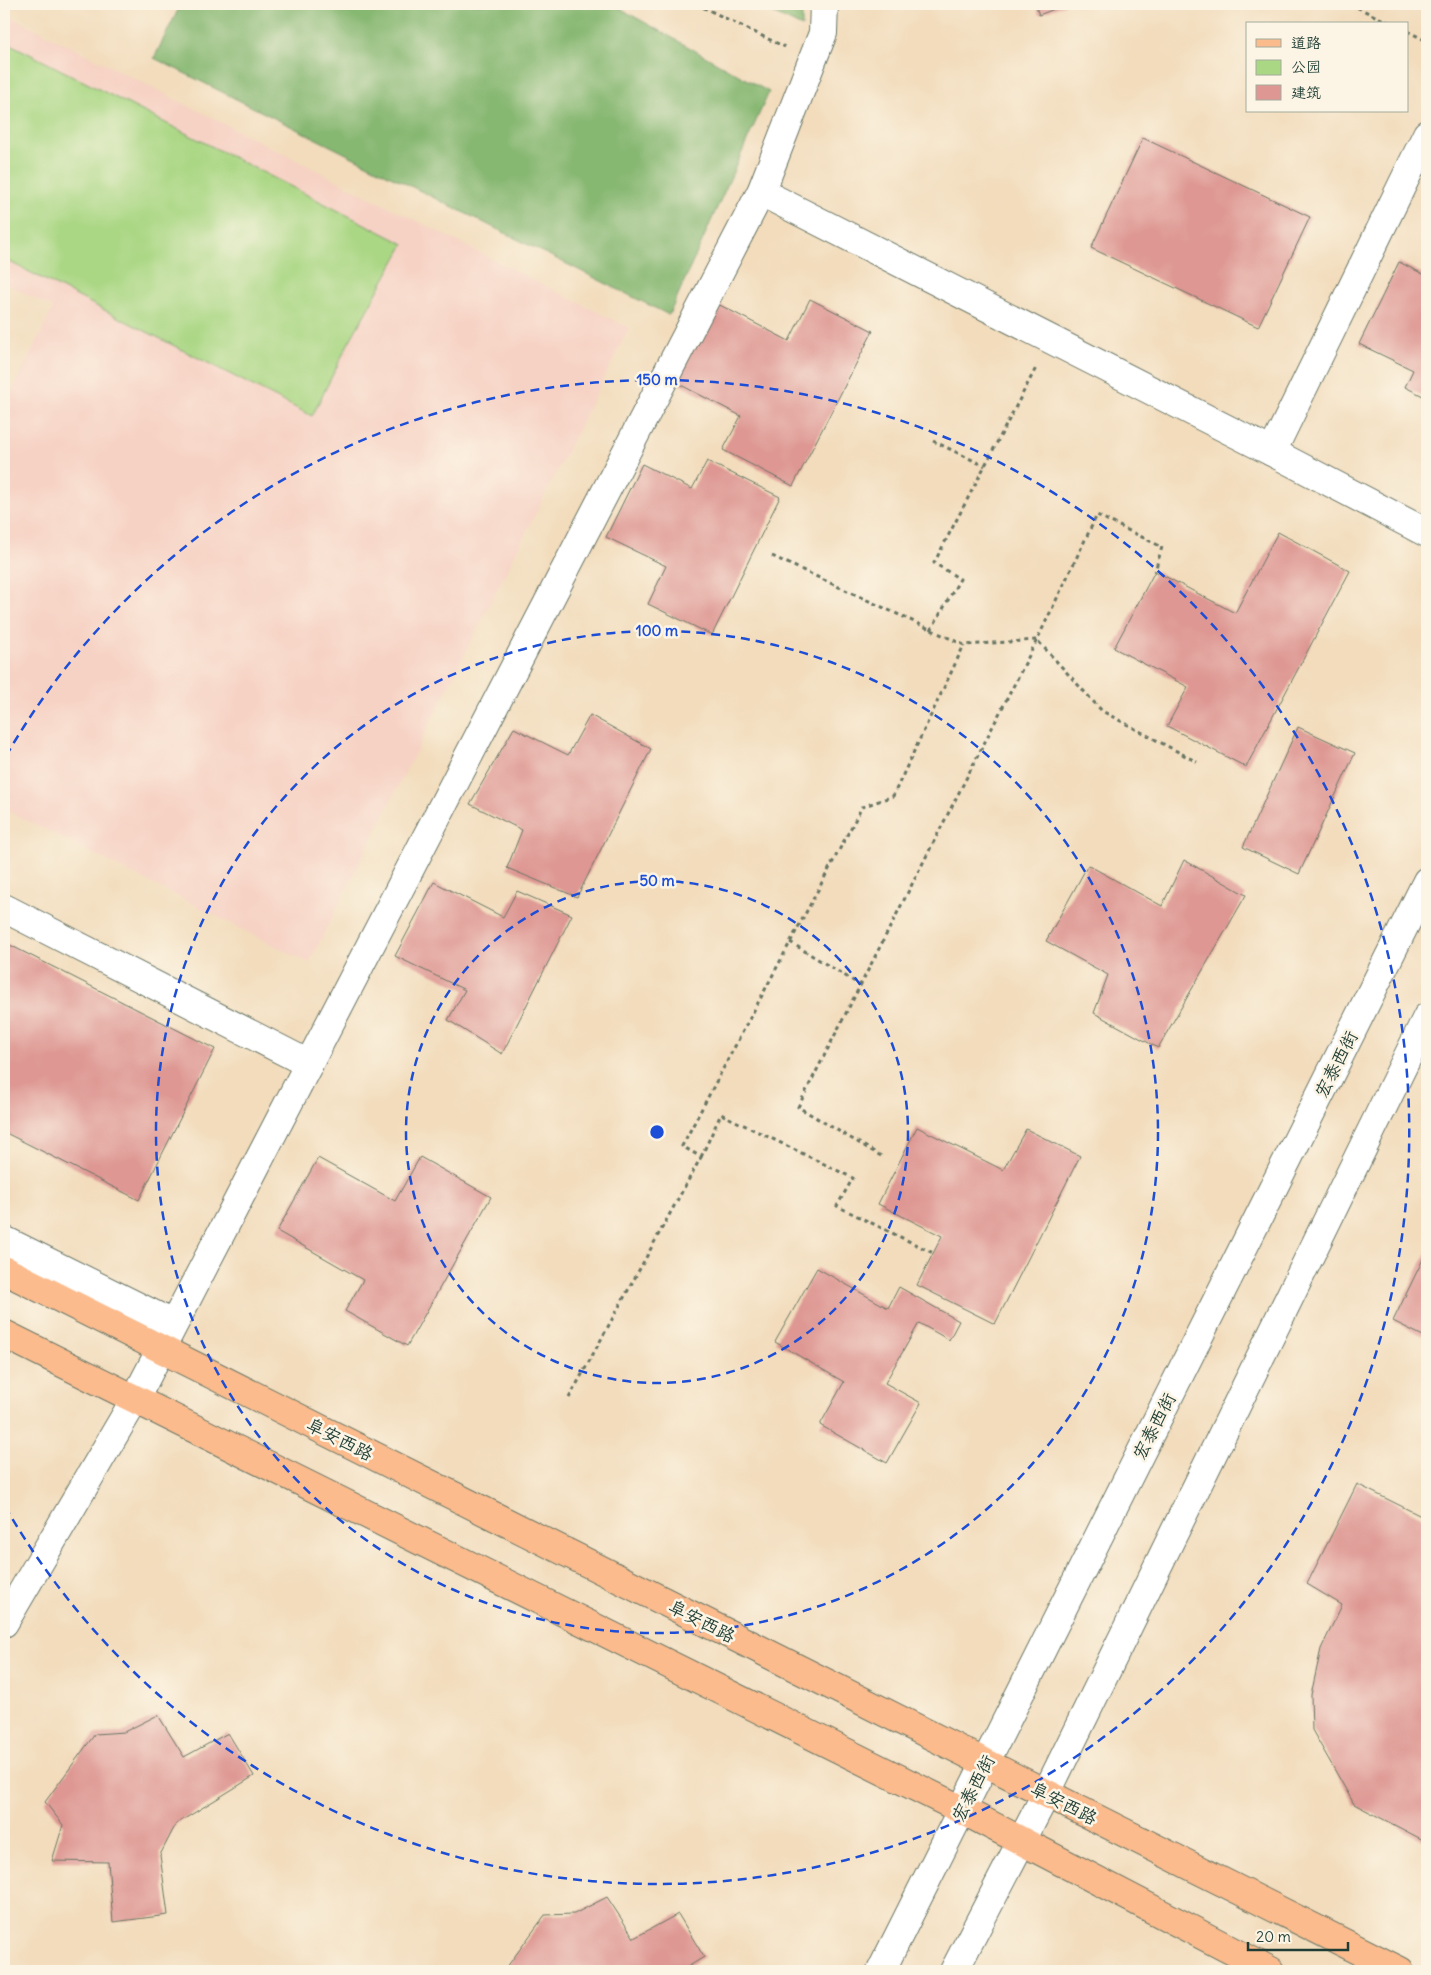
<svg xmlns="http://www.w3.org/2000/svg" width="1431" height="1975" font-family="Delius,'LXGW WenKai TC',sans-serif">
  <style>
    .built { fill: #f6d2c4 }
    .green { fill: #aad784; stroke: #648a5c }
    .forest { fill: #87b872; stroke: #537a53 }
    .building { fill: #de9793 }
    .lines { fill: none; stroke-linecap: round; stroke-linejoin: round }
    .minor-casing { stroke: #697564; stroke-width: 30 }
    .major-casing { stroke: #697564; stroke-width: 30 }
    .path { stroke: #697564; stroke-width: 3; stroke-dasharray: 4 4; stroke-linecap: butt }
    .minor { stroke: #fff; stroke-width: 28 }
    .major { stroke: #fbbb8d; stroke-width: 28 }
    .ring { fill: none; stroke: #1d4ed8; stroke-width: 2.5; stroke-dasharray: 9 6 }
    .labels { text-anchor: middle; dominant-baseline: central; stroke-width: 5; stroke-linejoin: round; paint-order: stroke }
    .street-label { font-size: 18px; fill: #1f3d34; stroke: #fcf5e5 }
    .centre { fill: #1d4ed8; stroke: #fcf5e5; stroke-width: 2.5 }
    .ring-label { font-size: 15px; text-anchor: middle; font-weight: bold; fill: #1d4ed8; stroke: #fcf5e5; stroke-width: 5; stroke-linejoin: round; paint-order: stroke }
  </style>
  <rect width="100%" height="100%" fill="#fcf5e5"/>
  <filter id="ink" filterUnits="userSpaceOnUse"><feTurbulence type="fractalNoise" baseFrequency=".02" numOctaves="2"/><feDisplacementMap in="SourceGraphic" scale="10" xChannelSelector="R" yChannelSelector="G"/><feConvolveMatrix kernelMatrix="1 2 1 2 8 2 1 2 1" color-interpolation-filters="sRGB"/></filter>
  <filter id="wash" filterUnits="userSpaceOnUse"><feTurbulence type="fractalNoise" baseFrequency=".0096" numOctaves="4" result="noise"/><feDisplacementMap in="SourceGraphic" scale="20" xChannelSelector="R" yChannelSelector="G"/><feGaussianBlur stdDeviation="1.12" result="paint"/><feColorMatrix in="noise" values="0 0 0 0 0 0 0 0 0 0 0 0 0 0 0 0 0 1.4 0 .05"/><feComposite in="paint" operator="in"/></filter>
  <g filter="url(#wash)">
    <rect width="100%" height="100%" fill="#f2dcbc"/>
    <polygon class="built" points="4,13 629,328 309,963 4,809 4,407 53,308 4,283"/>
    <polygon class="green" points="10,44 404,244 348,344 312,416 4,259 4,55"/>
    <g class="forest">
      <polygon points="181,4 612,4 769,92 669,315 154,58"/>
      <polygon points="754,4 802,4 802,27"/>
    </g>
    <g id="blocks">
      <g class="building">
        <polygon points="1035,4 1067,4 1039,15"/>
        <polygon points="1143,138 1310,217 1258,327 1091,248"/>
        <polygon points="1399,262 1427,276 1427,398 1405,387 1413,370 1359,344"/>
        <polygon points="810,299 873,331 793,486 723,450 741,416 675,382 716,303 789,341"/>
        <polygon points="707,461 780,497 712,635 648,604 666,566 606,537 642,464 692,489"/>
        <polygon points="1278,532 1350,571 1246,767 1167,726 1188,687 1114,648 1155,571 1235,613"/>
        <polygon points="590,715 651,749 577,897 507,868 522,830 470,804 514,728 568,755"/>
        <polygon points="1298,727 1355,753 1299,874 1243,847"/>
        <polygon points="1184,860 1246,895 1158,1048 1094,1013 1108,975 1046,941 1088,865 1162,906"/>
        <polygon points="434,882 503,917 517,891 572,915 502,1054 448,1020 465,990 395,956"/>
        <polygon points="4,942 215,1049 139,1200 4,1132"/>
        <polygon points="917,1127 1003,1170 1026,1129 1080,1156 995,1324 917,1285 942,1236 878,1204"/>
        <polygon points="420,1157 491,1197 407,1346 345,1311 363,1280 277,1231 318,1158 395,1201"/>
        <polygon points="1427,1251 1427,1338 1393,1321"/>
        <polygon points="817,1268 888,1308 899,1287 959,1321 949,1340 919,1323 885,1383 921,1403 887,1463 820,1425 844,1382 775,1342"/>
        <polygon points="1357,1484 1427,1519 1427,1842 1354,1804 1312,1730 1311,1695 1321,1649 1342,1605 1307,1584"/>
        <polygon points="158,1715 184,1757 228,1733 254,1776 176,1824 160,1855 168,1915 113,1922 108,1862 52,1861 63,1825 45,1802 95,1734 124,1732"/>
        <polygon points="607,1897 634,1938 678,1914 704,1957 681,1971 504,1971 545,1915 574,1914"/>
      </g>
    </g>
  </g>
  <g filter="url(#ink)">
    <use href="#blocks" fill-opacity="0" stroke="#697564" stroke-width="1"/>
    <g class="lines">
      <g class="minor-casing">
        <g id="minor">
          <polyline points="761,192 1272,452 1427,533"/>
          <polyline points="1272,452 1427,134"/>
          <polyline points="4,908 309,1064"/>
          <polyline points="4,1240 173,1324"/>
          <polyline points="4,1623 134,1401 761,192 823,33 824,4"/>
          <polyline points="881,1971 1427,881"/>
          <polyline points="954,1971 1046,1794 1427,1017"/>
        </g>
      </g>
      <g class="major-casing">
        <g id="major">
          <polyline points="4,1270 1400,1971"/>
          <polyline points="4,1334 962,1810 1271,1971"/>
        </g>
      </g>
      <g class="path">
        <polyline points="696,4 785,47"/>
        <polyline points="1350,4 1392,24"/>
        <polyline points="1407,31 1427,41"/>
        <polyline points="933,441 985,466"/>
        <polyline points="772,556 964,645 1037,640 1097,515 1162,547 1155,571"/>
        <polyline points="931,630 960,579 934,563 1037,366"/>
        <polyline points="790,942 860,985"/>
        <polyline points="881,1156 798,1107 1037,640 1102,711 1197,762"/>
        <polyline points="701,1157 721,1114 853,1178 837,1206 933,1253"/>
        <polyline points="569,1398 701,1157 682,1146 862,807 893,796 964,645"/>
      </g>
      <use href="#minor" class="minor"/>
      <use href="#major" class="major"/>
    </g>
  </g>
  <g class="ring">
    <circle cx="657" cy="1132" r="251"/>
    <circle cx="657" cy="1132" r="501"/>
    <path d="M6 756A752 752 0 1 1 6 1508"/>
  </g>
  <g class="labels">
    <g class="street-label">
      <text transform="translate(1336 1064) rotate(-63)">宏泰西街</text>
      <text transform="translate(1154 1426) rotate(-63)">宏泰西街</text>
      <text transform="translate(340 1439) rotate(27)">阜安西路</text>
      <text transform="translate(702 1621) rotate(27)">阜安西路</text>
      <text transform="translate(973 1788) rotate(-63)">宏泰西街</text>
      <text transform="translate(1064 1803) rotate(27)">阜安西路</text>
    </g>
  </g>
  <circle cx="657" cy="1132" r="8" class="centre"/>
  <g class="ring-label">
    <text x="657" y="385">150 m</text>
    <text x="657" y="636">100 m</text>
    <text x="657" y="886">50 m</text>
  </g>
  <rect width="1431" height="1975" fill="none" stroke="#fcf5e5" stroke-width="20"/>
  <rect x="1246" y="22" width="162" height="90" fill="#fcf5e5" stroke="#a4ab9e"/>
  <rect x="1256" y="39" width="25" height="8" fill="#fbbb8d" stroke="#a4ab9e"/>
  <text x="1291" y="48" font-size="15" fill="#1f3d34">道路</text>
  <rect x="1256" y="60" width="25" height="15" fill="#aad784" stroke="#a4ab9e"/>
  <text x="1291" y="72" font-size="15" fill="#1f3d34">公园</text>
  <rect x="1256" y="85" width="25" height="15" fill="#de9793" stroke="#a4ab9e"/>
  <text x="1291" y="98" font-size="15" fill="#1f3d34">建筑</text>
  <path d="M1248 1942v8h100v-8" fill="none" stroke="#1f3d34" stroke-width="2.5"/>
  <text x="1256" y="1942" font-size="15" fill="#1f3d34" stroke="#fcf5e5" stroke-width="4" paint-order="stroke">20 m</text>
</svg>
